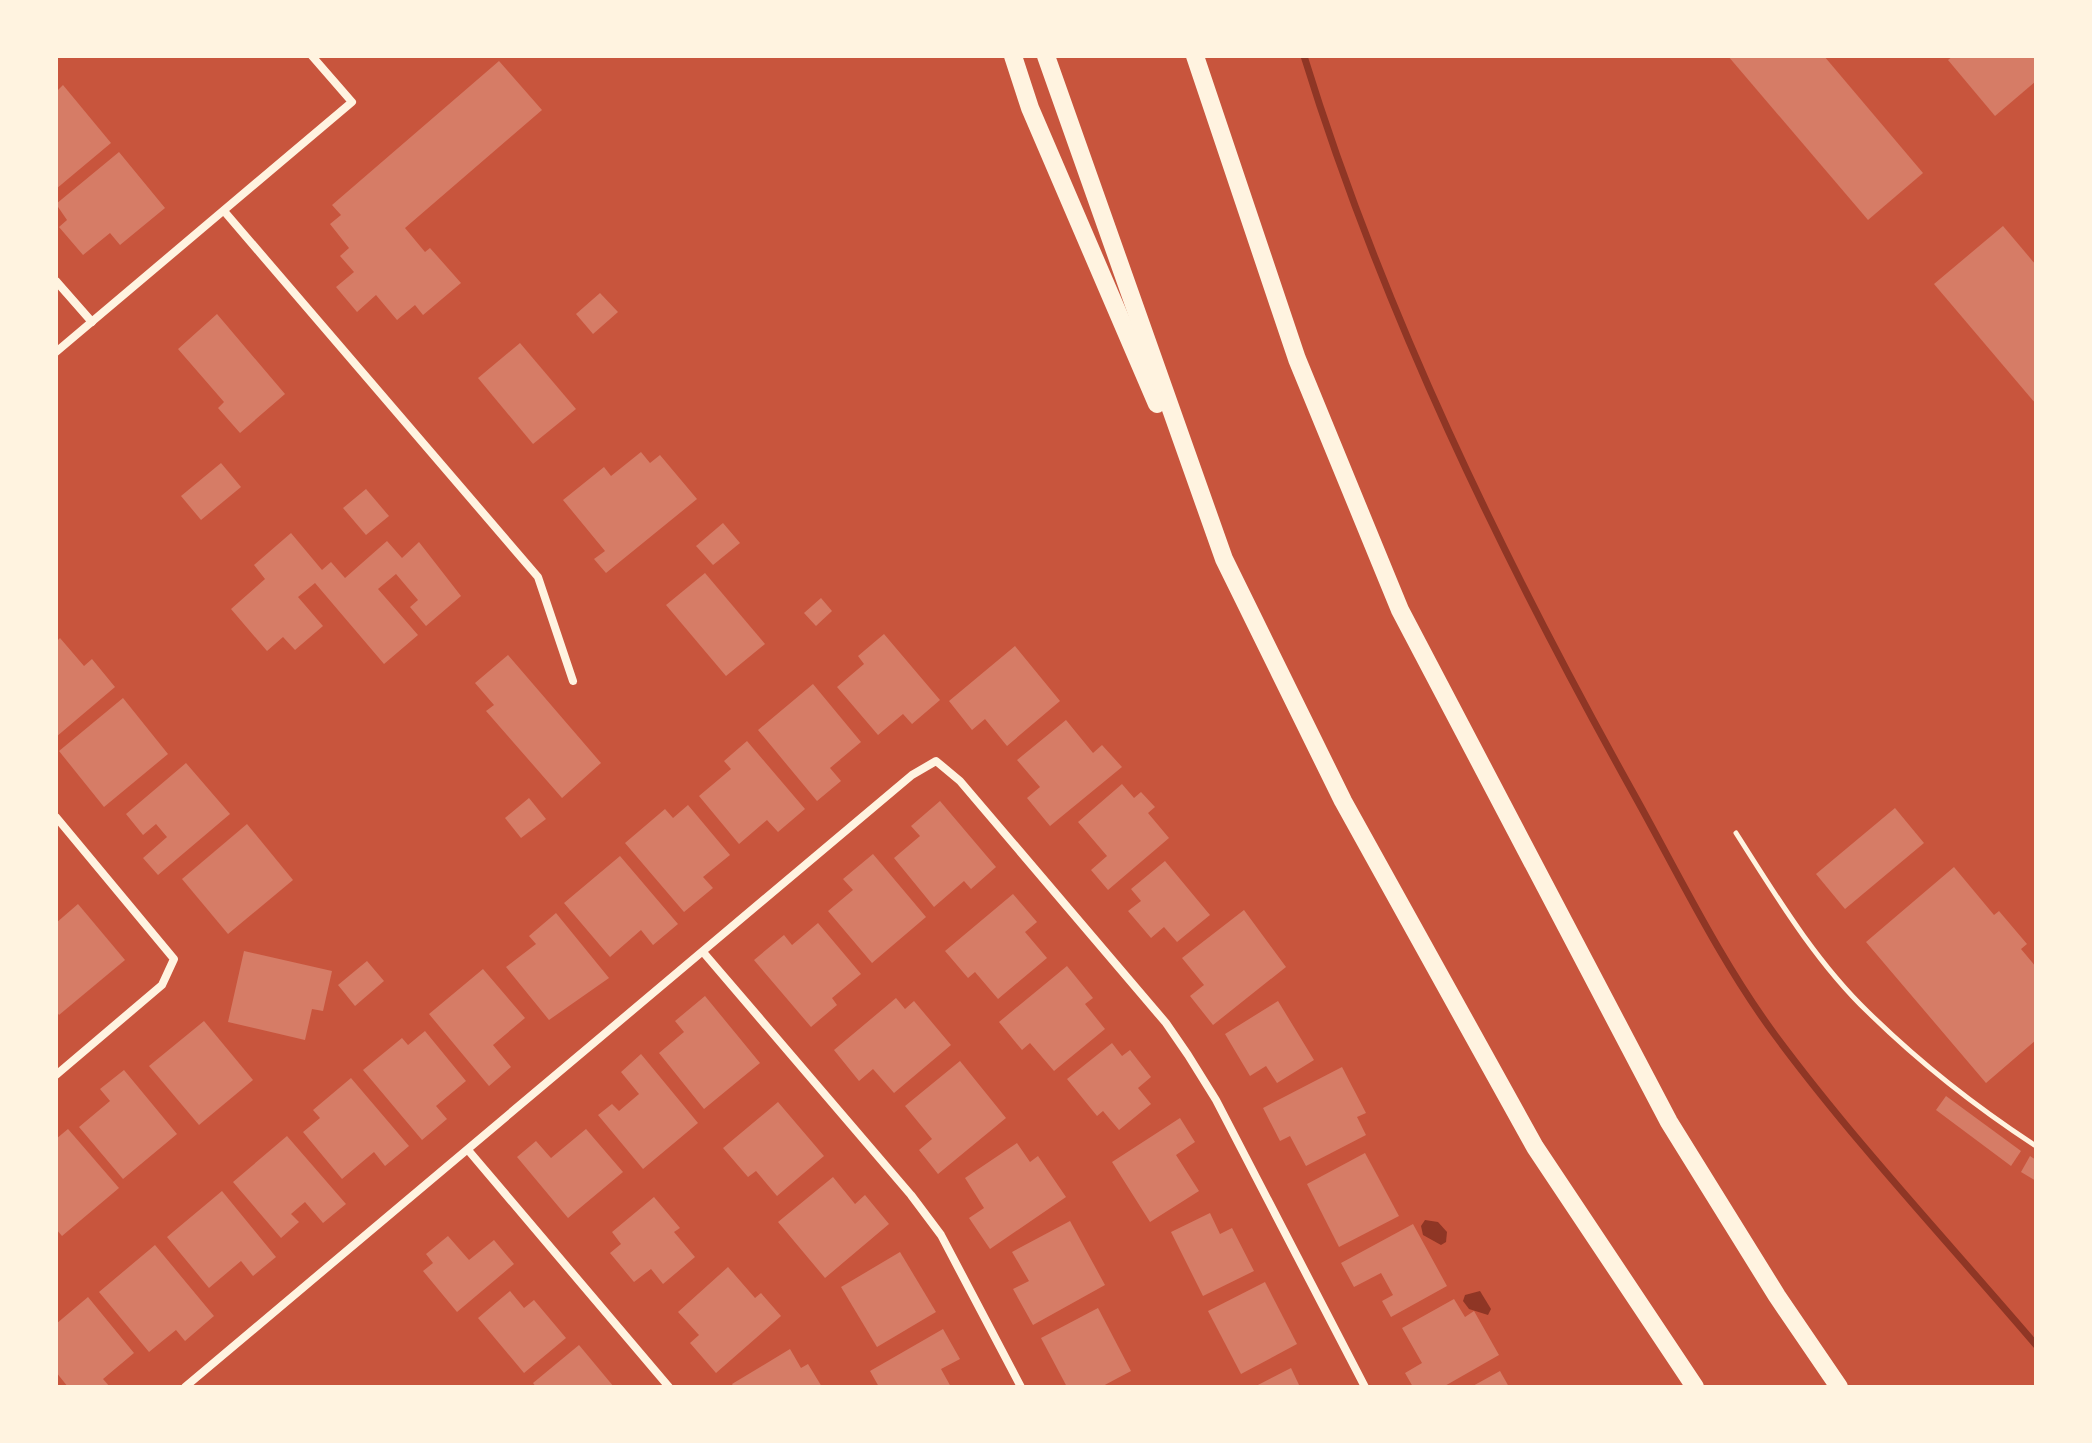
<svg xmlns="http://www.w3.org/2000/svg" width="2092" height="1443" font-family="'Open Sans',sans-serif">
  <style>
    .water { fill: #8f3625 }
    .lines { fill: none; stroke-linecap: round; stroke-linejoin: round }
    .stream { stroke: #8f3625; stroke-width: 7 }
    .building { fill: #d67c66 }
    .service { stroke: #fff3e0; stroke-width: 5 }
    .minor { stroke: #fff3e0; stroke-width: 8 }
    .motorway { stroke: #fff3e0; stroke-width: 18 }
  </style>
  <rect width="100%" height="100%" fill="#c8553d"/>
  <g class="water">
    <polygon points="1425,1220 1438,1222 1447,1232 1446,1242 1441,1245 1423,1235 1421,1226"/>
    <polygon points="1480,1291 1491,1309 1488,1315 1469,1309 1463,1301 1465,1295"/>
  </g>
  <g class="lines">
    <path class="stream" d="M1304,56C1383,312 1501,555 1631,789C1677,871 1719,959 1775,1035C1855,1143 1949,1243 2036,1345"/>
  </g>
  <g class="building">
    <polygon points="1728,56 1824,56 1923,173 1868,220"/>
    <polygon points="1953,56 2036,56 2036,81 1995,116 1948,60"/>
    <polygon points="499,61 542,110 405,228 425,252 430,248 461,283 423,315 415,305 397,320 376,295 357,312 336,287 354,272 340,256 349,248 330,224 341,215 332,205"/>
    <polygon points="63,85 111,143 56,189 56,92"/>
    <polygon points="119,152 165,208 120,245 110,233 83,255 59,227 67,220 56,204"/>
    <polygon points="2003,226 2036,265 2036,404 1934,284"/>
    <polygon points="600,293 618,312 593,334 576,314"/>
    <polygon points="217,314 285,394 240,433 218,408 224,402 178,349"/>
    <polygon points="520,343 576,409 533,444 478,378"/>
    <polygon points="641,452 650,463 660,455 697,499 606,573 594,559 605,551 563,500 604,467 611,476"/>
    <polygon points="221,463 241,487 201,520 181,496"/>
    <polygon points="366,489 389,516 366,535 343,508"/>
    <polygon points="723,523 740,543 713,565 696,546"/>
    <polygon points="291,533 322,570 331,562 345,578 387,541 402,558 419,542 461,596 426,626 410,607 418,600 396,574 378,589 418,635 384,664 315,583 298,597 323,626 295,650 283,637 267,651 231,609 265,579 254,565"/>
    <polygon points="705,573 765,644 726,676 666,605"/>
    <polygon points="821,598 832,611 816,626 804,613"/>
    <polygon points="884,634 940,700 912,724 903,714 878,735 837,687 864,664 858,656"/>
    <polygon points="60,638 84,666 92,659 115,687 56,737 56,642"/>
    <polygon points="1015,646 1060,701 1007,746 985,719 972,730 949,701"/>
    <polygon points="508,655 601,763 562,798 486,711 494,705 475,683"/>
    <polygon points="813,684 861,742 830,768 841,781 817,801 758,730"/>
    <polygon points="123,698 168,754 104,807 59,751"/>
    <polygon points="1066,720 1093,753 1102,745 1122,767 1050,826 1027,798 1040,787 1017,760"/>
    <polygon points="747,741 805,809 778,832 767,820 739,844 699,796 731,769 724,761"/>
    <polygon points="186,763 230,814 158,875 143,858 167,837 156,824 143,835 126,814"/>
    <polygon points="1122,784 1134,798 1141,792 1155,807 1148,813 1169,838 1108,890 1091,870 1107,856 1078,822"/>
    <polygon points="529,798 546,819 521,838 505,818"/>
    <polygon points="940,801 996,867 971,889 964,881 934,907 894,858 920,836 911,826"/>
    <polygon points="688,805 730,855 703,877 713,888 684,912 625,843 665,809 673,818"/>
    <polygon points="1895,808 1924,843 1845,909 1816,874"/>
    <polygon points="247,824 293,880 228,934 182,879"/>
    <polygon points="873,854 926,917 872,963 828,911 853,890 843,879"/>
    <polygon points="620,856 678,924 653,945 641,930 610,957 564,903"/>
    <polygon points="1165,861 1210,915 1177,942 1164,927 1151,938 1128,911 1141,901 1131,889"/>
    <polygon points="1954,867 1994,915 1999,911 2027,944 2021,949 2036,967 2036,1040 1986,1083 1866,942"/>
    <polygon points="1013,894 1037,922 1025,932 1047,958 998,999 975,972 968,978 945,951"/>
    <polygon points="78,904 125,960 59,1015 56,1011 56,923"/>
    <polygon points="1244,910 1286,967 1213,1025 1190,996 1204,985 1182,958"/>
    <polygon points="556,913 609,978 549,1020 506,967 536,944 529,936"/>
    <polygon points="818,923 861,974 832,998 837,1005 811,1027 754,960 784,935 792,945"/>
    <polygon points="244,951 332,971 323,1011 312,1009 305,1040 228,1022"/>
    <polygon points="367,961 384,981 355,1006 338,985"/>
    <polygon points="1067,966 1093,998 1085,1004 1105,1029 1054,1071 1030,1043 1022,1050 999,1022"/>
    <polygon points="483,969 525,1018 493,1045 511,1067 489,1086 429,1014"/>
    <polygon points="705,996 760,1063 704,1109 659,1053 684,1032 675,1021"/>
    <polygon points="896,998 905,1009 914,1001 951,1045 894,1093 873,1069 859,1081 834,1050"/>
    <polygon points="1278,1001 1314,1060 1277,1083 1266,1066 1250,1076 1225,1034"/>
    <polygon points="204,1021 253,1080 199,1125 149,1066"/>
    <polygon points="425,1031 466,1081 436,1106 447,1119 422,1140 363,1070 402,1038 408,1045"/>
    <polygon points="1112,1043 1122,1056 1130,1050 1151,1077 1138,1088 1151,1104 1119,1130 1103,1111 1097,1116 1067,1079"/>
    <polygon points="641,1054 698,1123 643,1169 598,1115 612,1104 619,1111 639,1094 621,1072"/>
    <polygon points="960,1061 1006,1118 938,1174 919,1150 932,1139 905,1106"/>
    <polygon points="1342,1067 1366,1113 1357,1117 1366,1135 1306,1166 1290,1136 1280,1141 1263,1108"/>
    <polygon points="124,1070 177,1134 123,1179 79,1127 110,1101 100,1089"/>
    <polygon points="351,1078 409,1146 385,1166 374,1152 342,1179 303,1132 320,1118 313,1110"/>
    <polygon points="1946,1096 2021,1151 2011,1166 1936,1110"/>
    <polygon points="778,1102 824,1156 777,1196 756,1171 748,1177 723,1148"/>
    <polygon points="1180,1118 1195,1142 1176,1155 1199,1191 1150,1222 1112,1162"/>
    <polygon points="68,1129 119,1188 62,1236 56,1229 56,1139"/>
    <polygon points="586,1129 623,1172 568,1218 517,1157 536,1141 551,1158"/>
    <polygon points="287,1136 346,1204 323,1223 305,1202 291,1214 299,1222 281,1238 233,1182"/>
    <polygon points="1017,1143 1030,1162 1038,1156 1066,1197 990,1249 969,1218 984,1208 965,1178"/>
    <polygon points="1365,1153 1399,1216 1339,1247 1307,1184"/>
    <polygon points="2030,1156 2036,1160 2036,1181 2021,1172"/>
    <polygon points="833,1177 855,1204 865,1195 889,1224 825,1278 778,1222"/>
    <polygon points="222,1191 276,1257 253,1276 241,1261 209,1288 167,1237"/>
    <polygon points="654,1197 680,1228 674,1232 695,1257 663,1284 651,1269 634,1282 610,1253 621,1244 612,1232"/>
    <polygon points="1210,1213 1220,1234 1232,1228 1254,1271 1203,1296 1171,1232"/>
    <polygon points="1070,1221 1105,1285 1033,1325 1013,1289 1029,1281 1012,1252"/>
    <polygon points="1413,1224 1447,1286 1391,1317 1382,1301 1393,1295 1381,1273 1354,1287 1341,1263"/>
    <polygon points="448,1236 469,1260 494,1240 514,1264 457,1312 423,1271 433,1263 426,1254"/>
    <polygon points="155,1245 214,1316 185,1341 176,1330 149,1352 99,1292"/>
    <polygon points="900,1252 936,1312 877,1347 841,1287"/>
    <polygon points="728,1267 755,1298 761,1293 781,1316 716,1373 690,1343 699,1335 678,1312"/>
    <polygon points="1265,1282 1297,1344 1241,1374 1208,1311"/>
    <polygon points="510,1291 524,1308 534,1300 566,1338 524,1373 478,1318"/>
    <polygon points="88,1297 134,1353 103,1379 110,1387 68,1387 56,1372 56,1324"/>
    <polygon points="1454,1299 1465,1317 1474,1311 1499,1355 1443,1387 1413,1387 1405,1373 1422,1363 1402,1328"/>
    <polygon points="1098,1308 1131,1371 1101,1387 1067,1387 1041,1338"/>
    <polygon points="943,1329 960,1359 941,1369 951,1387 879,1387 870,1371"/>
    <polygon points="579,1345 614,1387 536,1387 533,1383"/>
    <polygon points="790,1349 801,1368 808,1364 822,1387 734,1387 732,1384"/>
    <polygon points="1291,1368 1300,1387 1254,1387"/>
    <polygon points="1500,1371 1509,1387 1471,1387"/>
  </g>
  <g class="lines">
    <path class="service" d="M1736,833C1775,894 1815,961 1868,1012C1919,1062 1976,1107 2036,1146"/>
    <g class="minor">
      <polyline points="224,211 538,577 573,681"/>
      <polyline points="56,281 92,322"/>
      <polyline points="56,352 352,102 312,56"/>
      <polyline points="56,817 174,959 162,985 56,1075"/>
      <polyline points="703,952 911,1195 941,1235 1021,1387"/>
      <polyline points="468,1150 669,1387"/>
      <polyline points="185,1387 912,775 936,761 960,781 1166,1023 1188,1055 1216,1100 1365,1387"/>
    </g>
    <g class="motorway">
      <polyline points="1013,56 1030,108 1157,404"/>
      <polyline points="1046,56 1224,559 1343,801 1535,1147 1695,1387"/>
      <polyline points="1195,56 1297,359 1400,610 1669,1122 1777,1296 1839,1387"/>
    </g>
  </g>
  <rect width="2092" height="1443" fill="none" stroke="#fff3e0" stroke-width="116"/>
</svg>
